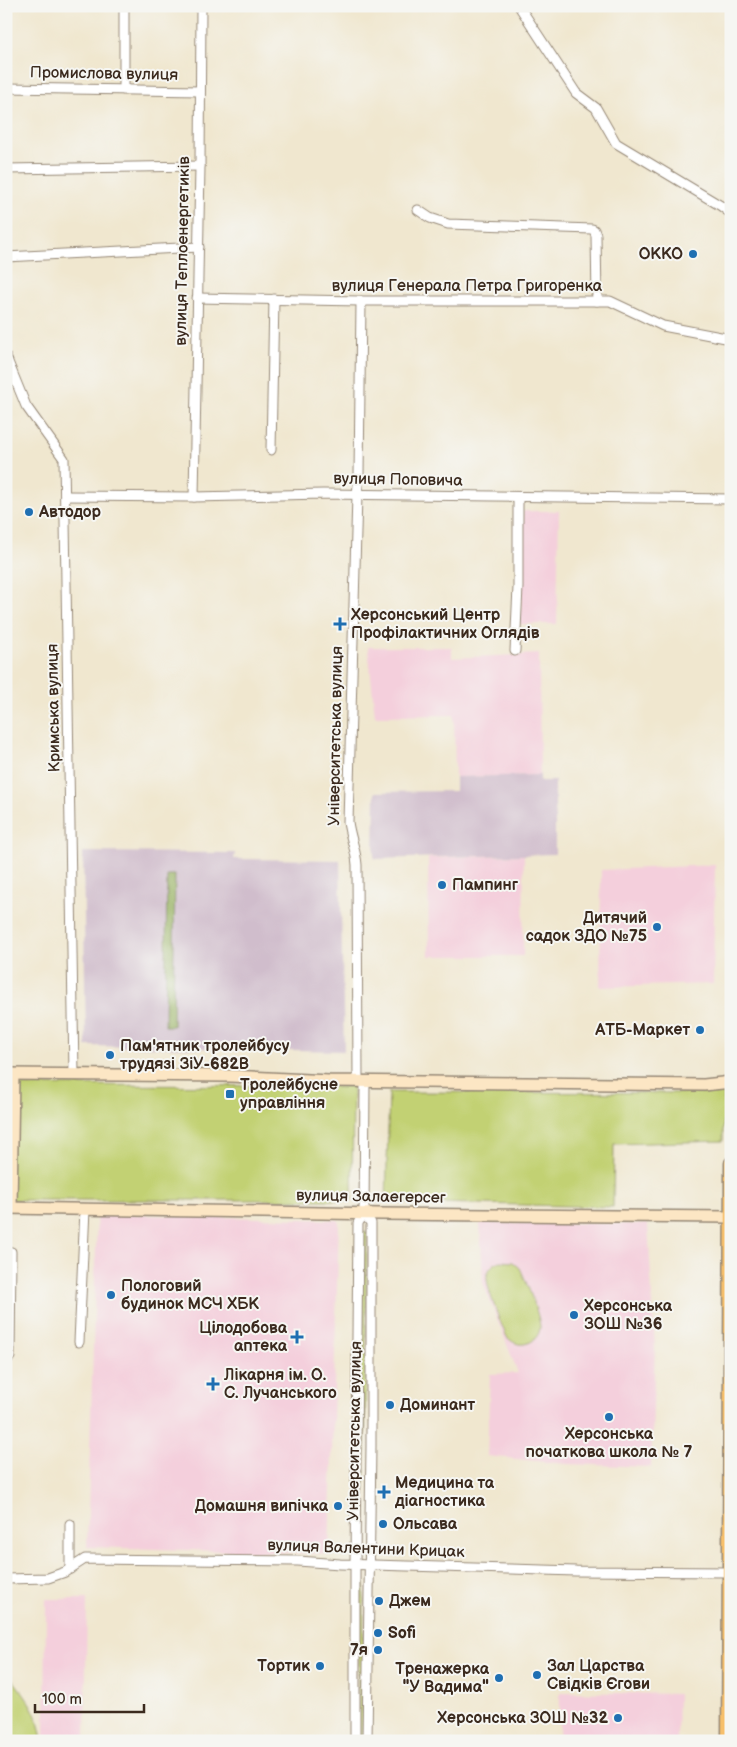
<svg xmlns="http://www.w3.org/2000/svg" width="737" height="1747" font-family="'Balsamiq Sans',sans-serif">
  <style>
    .built { fill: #f4cfdc }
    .industrial { fill: #d0bdcc }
    .green { fill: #c2d173; stroke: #7e7e48 }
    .forest { fill: #99b365; stroke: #6a6e42 }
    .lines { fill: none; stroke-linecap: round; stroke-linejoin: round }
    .minor-casing { stroke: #968876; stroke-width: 11 }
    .secondary-casing { stroke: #968876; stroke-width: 14 }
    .primary-casing { stroke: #968876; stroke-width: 15 }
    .minor { stroke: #fff; stroke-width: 9 }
    .secondary { stroke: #fce6c4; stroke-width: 11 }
    .primary { stroke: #f7c06c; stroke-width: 12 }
    .poi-dot { fill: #1f6fb2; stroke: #f6f6f2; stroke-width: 2 }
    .labels { text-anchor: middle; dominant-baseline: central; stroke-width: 4; stroke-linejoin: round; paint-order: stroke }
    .street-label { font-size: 16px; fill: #3b2a1e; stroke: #f6f6f2 }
    .poi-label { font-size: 16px; font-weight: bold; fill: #3b2a1e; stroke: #f6f6f2; text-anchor: start }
  </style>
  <rect width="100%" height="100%" fill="#f6f6f2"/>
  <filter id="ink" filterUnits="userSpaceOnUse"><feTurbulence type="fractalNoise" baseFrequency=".02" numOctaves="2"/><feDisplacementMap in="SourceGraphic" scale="10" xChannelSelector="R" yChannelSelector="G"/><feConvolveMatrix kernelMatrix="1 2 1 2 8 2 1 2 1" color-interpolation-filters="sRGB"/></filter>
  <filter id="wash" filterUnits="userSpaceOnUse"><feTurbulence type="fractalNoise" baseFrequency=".0096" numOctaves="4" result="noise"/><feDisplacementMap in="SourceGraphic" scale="20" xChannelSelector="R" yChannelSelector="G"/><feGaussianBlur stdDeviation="1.12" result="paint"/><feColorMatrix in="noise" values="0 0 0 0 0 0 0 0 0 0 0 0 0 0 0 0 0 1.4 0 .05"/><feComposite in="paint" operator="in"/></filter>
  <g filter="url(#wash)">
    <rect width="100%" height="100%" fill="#f0e7cf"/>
    <g class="built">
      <polygon points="523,511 559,511 557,624 520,624"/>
      <polygon points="368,647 452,647 452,658 539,654 540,775 455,777 454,715 375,716"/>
      <polygon points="524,855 523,956 429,956 428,858"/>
      <polygon points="715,865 713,984 600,987 601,870"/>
      <polygon points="97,1214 339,1220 329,1554 87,1547"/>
      <polygon points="480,1223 648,1224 655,1347 651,1467 566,1464 487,1456 490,1374 518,1373 483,1283"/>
      <polygon points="46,1599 87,1599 85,1741 45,1741"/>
      <polygon points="560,1692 678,1694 677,1741 559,1741"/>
    </g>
    <g class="industrial">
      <polygon points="540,775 540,781 555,781 555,854 374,859 375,792 455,791 455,777"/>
      <polygon points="83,852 235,853 234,859 340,860 344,1051 86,1046"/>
    </g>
    <g class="green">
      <polygon points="6,1085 353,1086 352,1200 6,1200"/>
      <polygon points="389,1092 724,1093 723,1141 614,1144 613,1207 386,1202"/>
      <polygon points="362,1232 367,1232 364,1546 359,1546"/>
      <path d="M500,1261L513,1262L520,1268C525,1278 541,1319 540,1328C539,1336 533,1343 524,1344C517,1345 512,1342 507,1337C502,1327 485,1285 487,1275C489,1268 494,1263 500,1261Z"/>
      <polygon points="359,1572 364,1572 363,1741 358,1741"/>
      <path d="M6,1671C25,1696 38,1709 42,1741H6Z"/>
    </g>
    <polygon class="forest" points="167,875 175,875 173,1026 165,1026"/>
  </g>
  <g filter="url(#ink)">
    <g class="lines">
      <g class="minor-casing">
        <g id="minor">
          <polyline points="124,6 124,90"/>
          <polyline points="519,6 576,93 596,108 616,143 721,206 729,212"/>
          <polyline points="6,88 200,91"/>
          <polyline points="6,169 200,166"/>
          <polyline points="418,210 430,218 448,224 592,229 594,230 596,235 597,301"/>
          <polyline points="6,257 199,247"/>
          <polyline points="197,298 361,301 610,301 663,326 731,339"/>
          <polyline points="6,357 26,406 64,459 74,1074"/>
          <polyline points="271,450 274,299"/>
          <polyline points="66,496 194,497 323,494 731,499"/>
          <polyline points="194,497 200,166 201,6"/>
          <polyline points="515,651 518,587 518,497"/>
          <path d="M358,1081L357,865C356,850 350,837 348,822L357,495L359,475L361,301"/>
          <polyline points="364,1214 371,1223 371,1446 367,1741"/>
          <polyline points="6,1251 11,1252 10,1357 6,1360"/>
          <polyline points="79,1342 85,1209"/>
          <polyline points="70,1524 70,1569"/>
          <polyline points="6,1579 48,1578 65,1572 85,1559 298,1561 340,1564 576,1571 729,1572"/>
          <polyline points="355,1741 355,1564 358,1223 364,1214 365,1081"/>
        </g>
      </g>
      <g class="secondary-casing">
        <g id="secondary">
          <polyline points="6,1074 230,1076 329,1081 704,1085 731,1082"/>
          <polyline points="6,1208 381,1214 730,1217"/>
          <polyline points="11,1208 13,1074"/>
        </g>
      </g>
      <g class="primary-casing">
        <polyline id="primary" points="728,1741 731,1163"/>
      </g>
      <use href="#minor" class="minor"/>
      <use href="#secondary" class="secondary"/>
      <use href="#primary" class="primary"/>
    </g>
  </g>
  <g class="poi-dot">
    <circle cx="693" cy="254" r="5"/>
    <circle cx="29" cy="512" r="5"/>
    <path d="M337.5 616.5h5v5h5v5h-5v5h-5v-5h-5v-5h5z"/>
    <circle cx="442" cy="885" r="5"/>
    <circle cx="657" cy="927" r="5"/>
    <circle cx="700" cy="1030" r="5"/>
    <circle cx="110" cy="1055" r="5"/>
    <rect x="225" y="1089" width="10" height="10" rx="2.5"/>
    <circle cx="111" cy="1295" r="5"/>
    <circle cx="574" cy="1315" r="5"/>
    <path d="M294.5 1329.5h5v5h5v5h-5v5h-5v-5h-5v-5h5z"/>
    <path d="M210.5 1376.5h5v5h5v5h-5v5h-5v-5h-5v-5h5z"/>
    <circle cx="390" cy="1405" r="5"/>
    <circle cx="609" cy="1417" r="5"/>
    <path d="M381.5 1484.5h5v5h5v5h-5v5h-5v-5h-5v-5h5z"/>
    <circle cx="338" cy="1506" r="5"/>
    <circle cx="383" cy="1524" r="5"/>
    <circle cx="379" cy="1601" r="5"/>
    <circle cx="378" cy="1633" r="5"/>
    <circle cx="378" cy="1650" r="5"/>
    <circle cx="320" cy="1666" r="5"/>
    <circle cx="537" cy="1675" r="5"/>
    <circle cx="499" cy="1678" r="5"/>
    <circle cx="618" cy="1718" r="5"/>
  </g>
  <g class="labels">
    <g class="street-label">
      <text transform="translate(104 74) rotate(1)">Промислова вулиця</text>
      <text transform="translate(183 251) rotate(-89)">вулиця Теплоенергетиків</text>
      <text x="467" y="286">вулиця Генерала Петра Григоренка</text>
      <text transform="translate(398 480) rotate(1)">вулиця Поповича</text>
      <text transform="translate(54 708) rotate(-91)">Кримська вулиця</text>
      <text transform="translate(336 736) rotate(-89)">Університетська вулиця</text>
      <text transform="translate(371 1197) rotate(1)">вулиця Залаегерсег</text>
      <text transform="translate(355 1431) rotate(-89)">Університетська вулиця</text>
      <text transform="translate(366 1549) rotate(2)">вулиця Валентини Крицак</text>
    </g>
    <g class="poi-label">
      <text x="683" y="254" text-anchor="end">ОККО</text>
      <text x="39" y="512">Автодор</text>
      <text x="351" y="615">Херсонський Центр<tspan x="351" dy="18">Профілактичних Оглядів</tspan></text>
      <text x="452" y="885">Пампинг</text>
      <text x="647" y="918" text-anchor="end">Дитячий<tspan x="647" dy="18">садок ЗДО №75</tspan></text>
      <text x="690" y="1030" text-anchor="end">АТБ-Маркет</text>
      <text x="120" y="1046">Пам'ятник тролейбусу<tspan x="120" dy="18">трудязі ЗіУ-682В</tspan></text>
      <text x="240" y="1085">Тролейбусне<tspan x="240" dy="18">управління</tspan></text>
      <text x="121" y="1286">Пологовий<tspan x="121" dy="18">будинок МСЧ ХБК</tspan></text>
      <text x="584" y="1306">Херсонська<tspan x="584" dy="18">ЗОШ №36</tspan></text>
      <text x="287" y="1328" text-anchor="end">Цiлодобова<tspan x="287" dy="18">аптека</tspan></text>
      <text x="224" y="1375">Лікарня ім. О.<tspan x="224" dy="18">С. Лучанського</tspan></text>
      <text x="400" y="1405">Доминант</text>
      <text x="609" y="1434" text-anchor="middle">Херсонська<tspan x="609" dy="18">початкова школа № 7</tspan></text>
      <text x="395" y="1483">Медицина та<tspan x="395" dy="18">діагностика</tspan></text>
      <text x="328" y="1506" text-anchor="end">Домашня випічка</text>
      <text x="393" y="1524">Ольсава</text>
      <text x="389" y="1601">Джем</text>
      <text x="388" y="1633">Sofi</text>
      <text x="368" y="1650" text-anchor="end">7я</text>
      <text x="310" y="1666" text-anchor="end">Тортик</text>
      <text x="547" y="1666">Зал Царства<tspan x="547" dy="18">Свідків Єгови</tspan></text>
      <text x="489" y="1669" text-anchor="end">Тренажерка<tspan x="489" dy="18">"У Вадима"</tspan></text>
      <text x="608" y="1718" text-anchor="end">Херсонська ЗОШ №32</text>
    </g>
  </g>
  <rect width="737" height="1747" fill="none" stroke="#f6f6f2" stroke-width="25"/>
  <path d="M35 1704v8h109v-8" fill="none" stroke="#3b2a1e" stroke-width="2.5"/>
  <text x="42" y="1704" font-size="15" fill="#3b2a1e" stroke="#f6f6f2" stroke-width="4" paint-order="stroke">100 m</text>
</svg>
